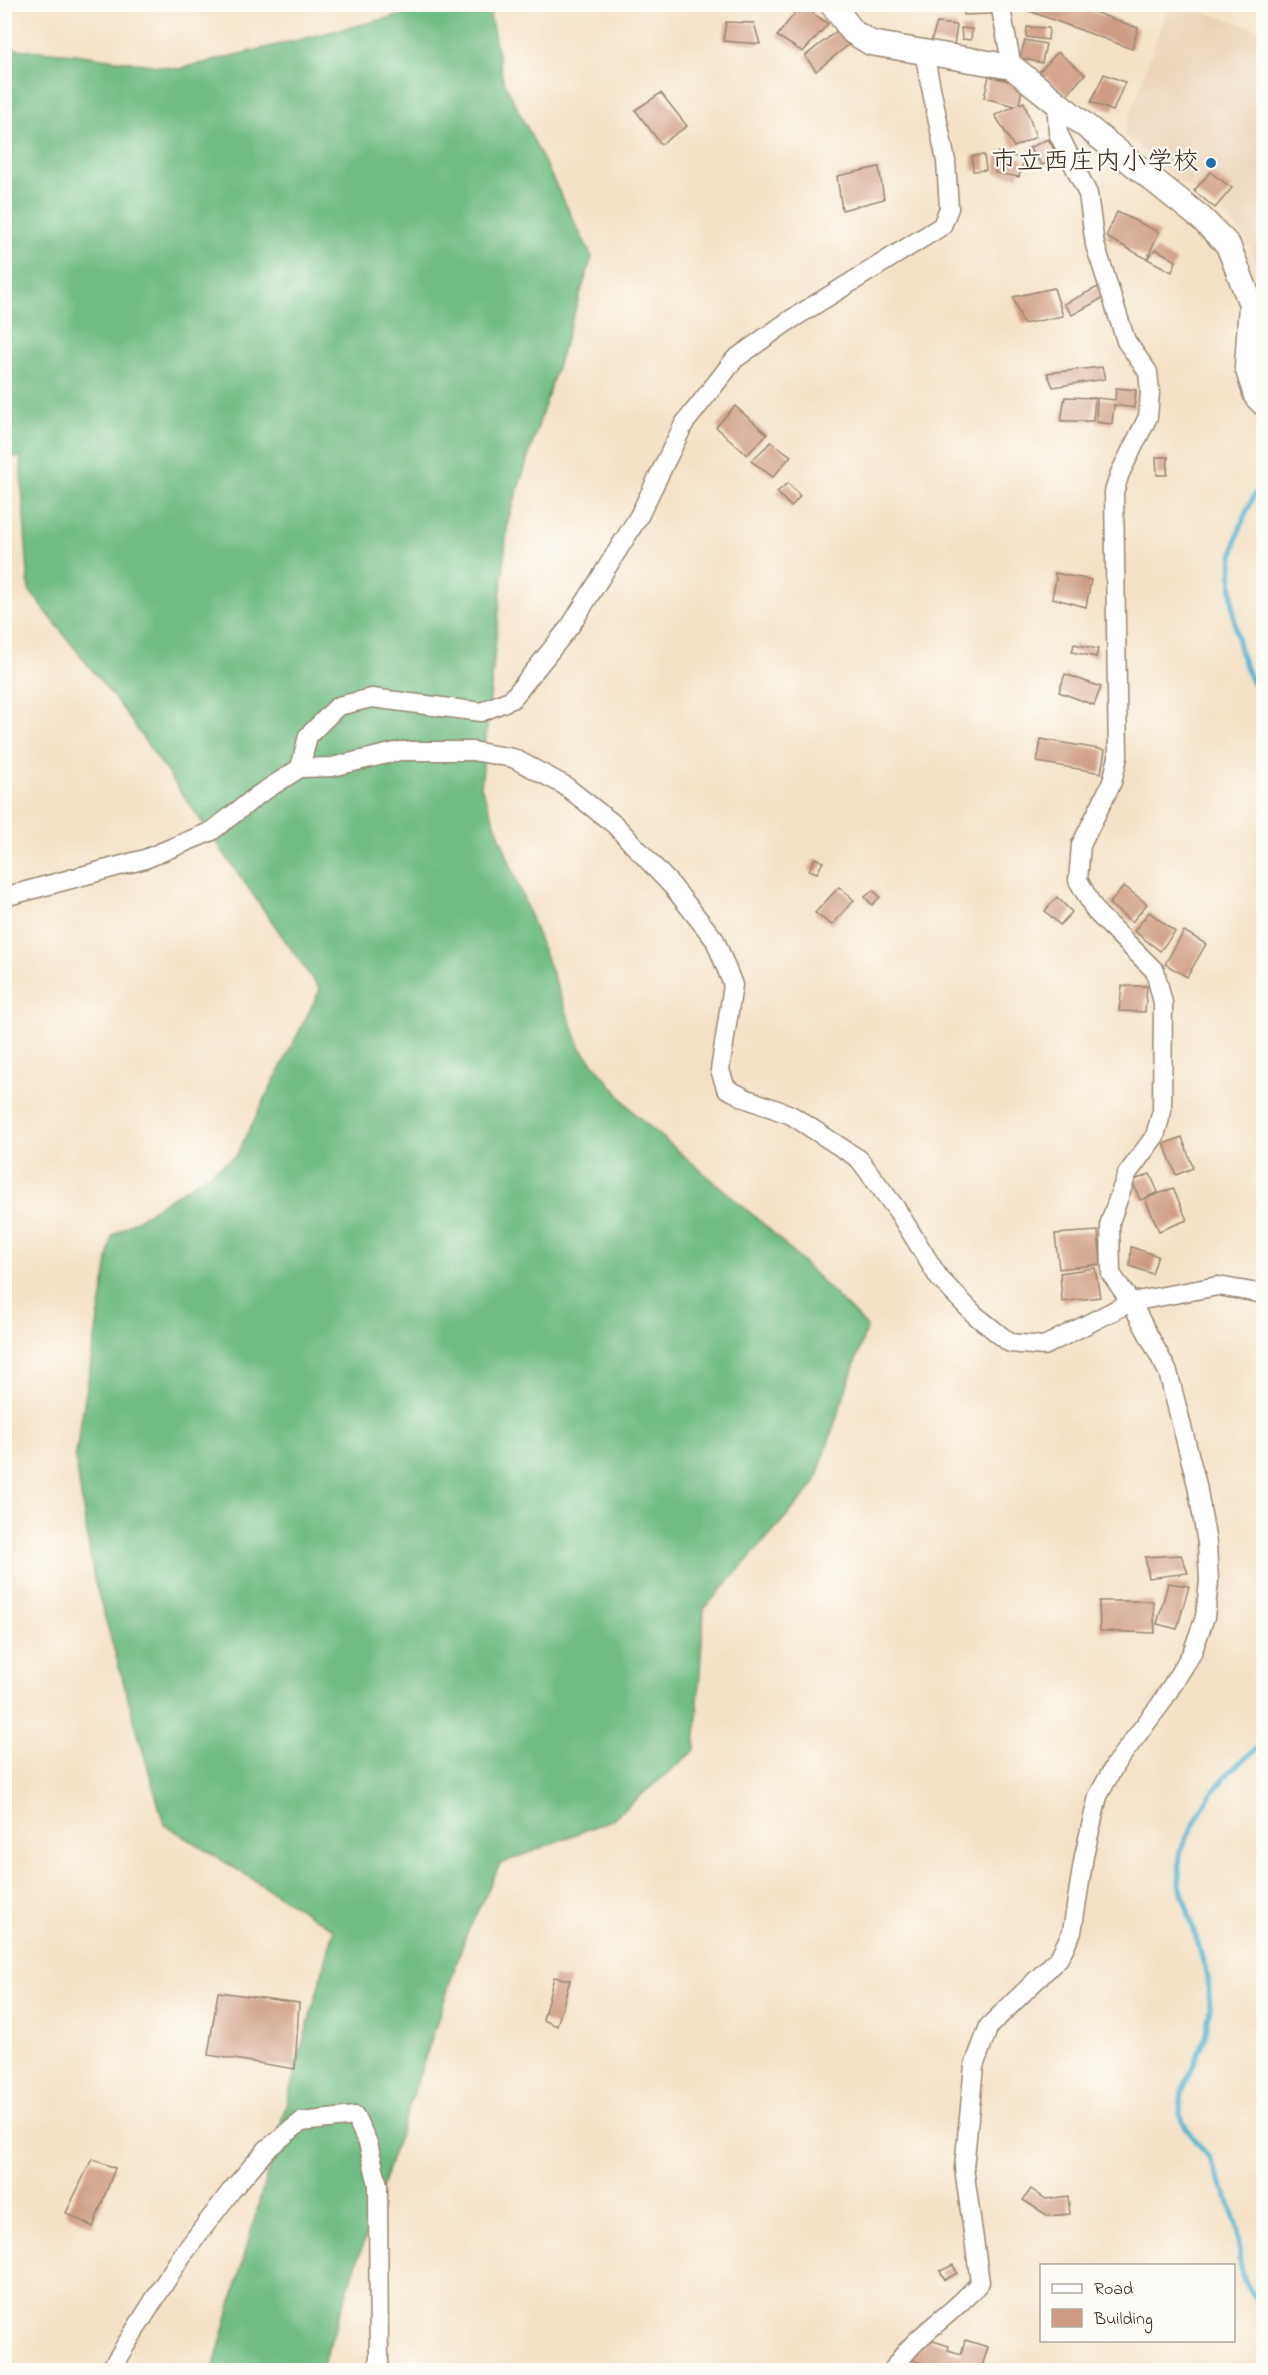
<svg xmlns="http://www.w3.org/2000/svg" width="1268" height="2375" font-family="'Indie Flower','Klee One',sans-serif">
  <style>
    .built { fill: #ebd3b8 }
    .forest { fill: #70bc84; stroke: #567351; stroke-width: 1.5 }
    .lines { fill: none; stroke-linecap: round; stroke-linejoin: round }
    .stream { stroke: #53b5d2; stroke-width: 5 }
    .building { fill: #cf9b83 }
    .street-casing { stroke: #988673; stroke-width: 21 }
    .secondary-casing { stroke: #988673; stroke-width: 27 }
    .street { stroke: #fff; stroke-width: 18 }
    .secondary { stroke: #fff; stroke-width: 24 }
    .poi-dot { fill: #1f6fb2; stroke: #fdfcf7; stroke-width: 2 }
    .labels { text-anchor: middle; dominant-baseline: central; stroke-width: 4.5; stroke-linejoin: round; paint-order: stroke }
    .poi-label { font-size: 26px; fill: #3b2a1e; stroke: #fdfcf7; text-anchor: end }
  </style>
  <rect width="100%" height="100%" fill="#fdfcf7"/>
  <filter id="ink" filterUnits="userSpaceOnUse"><feTurbulence type="fractalNoise" baseFrequency=".0167" numOctaves="2"/><feDisplacementMap in="SourceGraphic" scale="12" xChannelSelector="R" yChannelSelector="G"/><feConvolveMatrix kernelMatrix="1 2 1 2 8 2 1 2 1" color-interpolation-filters="sRGB"/></filter>
  <filter id="wash" filterUnits="userSpaceOnUse"><feTurbulence type="fractalNoise" baseFrequency=".008" numOctaves="4" result="noise"/><feDisplacementMap in="SourceGraphic" scale="24" xChannelSelector="R" yChannelSelector="G"/><feGaussianBlur stdDeviation="1.35" result="paint"/><feColorMatrix in="noise" values="0 0 0 0 0 0 0 0 0 0 0 0 0 0 0 0 0 1.4 0 .05"/><feComposite in="paint" operator="in"/></filter>
  <g filter="url(#wash)">
    <rect width="100%" height="100%" fill="#f4e2c8"/>
    <polygon class="built" points="1168,5 1182,5 1263,31 1263,287 1260,270 1246,239 1227,217 1123,135"/>
    <polygon class="forest" points="442,5 488,5 503,80 592,257 508,520 481,787 580,1047 635,1114 767,1227 867,1327 814,1485 704,1609 695,1750 611,1820 500,1864 466,1935 321,2370 213,2370 334,1930 164,1824 94,1579 75,1458 112,1236 236,1156 320,990 122,708 29,590 20,456 5,460 5,48 74,54 179,69"/>
    <g class="lines">
      <g class="stream">
        <path d="M1264,477C1252,498 1242,518 1236,541C1226,577 1234,644 1250,678C1253,685 1259,691 1264,697"/>
        <polyline points="1264,1742 1229,1772 1208,1798 1180,1850 1179,1882 1208,1977 1210,2009 1205,2038 1182,2092 1180,2114 1186,2128 1208,2156 1227,2197 1238,2230 1240,2268 1248,2288 1264,2306"/>
      </g>
    </g>
    <g id="blocks">
      <g class="building">
        <polygon points="963,4 990,4 991,14 964,15"/>
        <polygon points="1022,4 1072,4 1138,28 1132,49 1021,8"/>
        <polygon points="801,5 828,24 803,52 777,36"/>
        <polygon points="726,22 754,23 760,44 723,41"/>
        <polygon points="937,23 957,25 954,45 931,41"/>
        <polygon points="1027,27 1049,28 1048,40 1026,37"/>
        <polygon points="961,28 972,29 971,40 962,39"/>
        <polygon points="838,30 851,43 816,71 805,56"/>
        <polygon points="1025,40 1046,44 1042,63 1020,58"/>
        <polygon points="1058,52 1085,74 1067,95 1039,72"/>
        <polygon points="1104,74 1125,82 1113,111 1091,102"/>
        <polygon points="989,76 1023,85 1019,104 1024,102 1036,137 1014,147 995,115 1015,106 984,98"/>
        <polygon points="661,93 687,126 661,144 635,110"/>
        <polygon points="1048,139 1059,158 1042,165 1029,148"/>
        <polygon points="998,152 1024,159 1019,177 995,173"/>
        <polygon points="984,155 986,170 973,171 972,156"/>
        <polygon points="879,167 884,199 842,210 837,176"/>
        <polygon points="1210,172 1232,188 1215,208 1194,191"/>
        <polygon points="1117,212 1159,232 1147,259 1156,249 1176,261 1172,272 1106,237"/>
        <polygon points="1098,287 1103,298 1072,315 1064,304"/>
        <polygon points="1054,288 1063,316 1023,324 1013,297"/>
        <polygon points="1102,367 1105,379 1053,387 1047,373"/>
        <polygon points="1116,388 1136,390 1134,408 1114,405 1112,424 1096,422 1097,398 1115,400"/>
        <polygon points="1065,397 1095,398 1093,421 1061,421"/>
        <polygon points="735,406 767,434 747,455 716,427"/>
        <polygon points="771,442 791,456 773,477 751,461"/>
        <polygon points="1156,457 1168,457 1167,475 1157,475"/>
        <polygon points="788,483 800,496 791,507 777,492"/>
        <polygon points="1055,573 1091,580 1086,607 1052,598 1056,579"/>
        <polygon points="1074,644 1098,649 1096,657 1072,652"/>
        <polygon points="1065,674 1101,687 1094,705 1059,692"/>
        <polygon points="1041,739 1105,750 1101,773 1037,762"/>
        <polygon points="815,858 823,862 817,873 809,870"/>
        <polygon points="1124,886 1147,904 1132,922 1109,904"/>
        <polygon points="839,887 854,900 832,925 815,913"/>
        <polygon points="873,890 880,897 872,905 865,897"/>
        <polygon points="1057,897 1072,912 1060,925 1045,911"/>
        <polygon points="1149,912 1175,932 1160,951 1134,931"/>
        <polygon points="1184,931 1206,944 1187,977 1165,964"/>
        <polygon points="1122,986 1147,986 1145,1012 1119,1011"/>
        <polygon points="1182,1137 1193,1168 1176,1175 1164,1144"/>
        <polygon points="1150,1174 1158,1192 1140,1200 1132,1181"/>
        <polygon points="1173,1188 1187,1220 1159,1231 1145,1199"/>
        <polygon points="1098,1231 1101,1264 1059,1269 1055,1234"/>
        <polygon points="1131,1247 1158,1256 1152,1274 1130,1266"/>
        <polygon points="1095,1268 1100,1297 1062,1302 1060,1273"/>
        <polygon points="1181,1555 1188,1573 1149,1578 1145,1557"/>
        <polygon points="1168,1583 1189,1586 1177,1629 1157,1624"/>
        <polygon points="1099,1601 1153,1601 1155,1633 1100,1631"/>
        <polygon points="554,1977 570,1980 557,2026 543,2020"/>
        <polygon points="218,1992 299,2003 295,2069 208,2055"/>
        <polygon points="92,2159 115,2168 93,2227 66,2213"/>
        <polygon points="1031,2189 1046,2199 1068,2196 1070,2214 1048,2216 1023,2200"/>
        <polygon points="953,2265 957,2273 945,2280 940,2271"/>
        <polygon points="911,2334 949,2346 948,2350 961,2354 965,2340 988,2347 981,2370 922,2370 924,2364 904,2357"/>
      </g>
    </g>
  </g>
  <g filter="url(#ink)">
    <use href="#blocks" fill-opacity="0" stroke="#988673" stroke-width="1.5"/>
    <g class="lines">
      <g class="street-casing">
        <g id="street">
          <polyline points="1000,4 1012,67"/>
          <polyline points="300,768 308,736 338,706 372,698 481,712 512,699 571,625 639,516 684,424 735,359 787,322 942,226 949,208 946,161 924,53"/>
          <polyline points="4,897 145,859 212,831 258,795 300,768 332,767 400,751 472,751 513,758 564,785 615,825 673,887 715,940 733,985 720,1070 726,1088 747,1099 791,1115 859,1159 897,1210 939,1278 975,1315 1010,1343 1044,1346 1131,1302 1218,1286 1264,1294"/>
          <polyline points="110,2370 181,2257 231,2191 267,2149 301,2122 355,2116 368,2143 378,2185 379,2370"/>
          <path d="M893,2370C915,2333 954,2315 980,2282L964,2168L974,2066L989,2026L1059,1958L1072,1932L1084,1856L1098,1796L1116,1763L1160,1705L1192,1653L1205,1617L1209,1581L1207,1543L1197,1485L1168,1372L1131,1302L1111,1274L1110,1222L1127,1174L1155,1136L1162,1111L1163,1003L1155,971L1096,912L1078,880L1081,845L1112,782L1118,757L1114,492L1120,473L1148,417L1150,392L1148,372L1126,341L1102,266L1095,245L1088,194L1058,133L1057,115L1063,106"/>
        </g>
      </g>
      <g class="secondary-casing">
        <polyline id="secondary" points="832,4 853,32 871,43 1012,67 1201,218 1228,245 1251,304 1247,367 1256,396 1264,404"/>
      </g>
      <use href="#street" class="street"/>
      <use href="#secondary" class="secondary"/>
    </g>
  </g>
  <circle class="poi-dot" cx="1211" cy="163" r="6"/>
  <g class="labels">
    <g class="poi-label">
      <text x="1199" y="163">市立西庄内小学校</text>
    </g>
  </g>
  <rect width="1268" height="2375" fill="none" stroke="#fdfcf7" stroke-width="24"/>
  <rect x="1040" y="2264" width="195" height="78" fill="#fdfcf7" stroke="#afa8a0" stroke-width="1.5"/>
  <rect x="1052" y="2284" width="30" height="9" fill="#ffffff" stroke="#afa8a0" stroke-width="1.5"/>
  <text x="1094" y="2294" font-size="18" fill="#3b2a1e">Road</text>
  <rect x="1052" y="2309" width="30" height="18" fill="#cf9b83" stroke="#afa8a0" stroke-width="1.5"/>
  <text x="1094" y="2324" font-size="18" fill="#3b2a1e">Building</text>
</svg>
